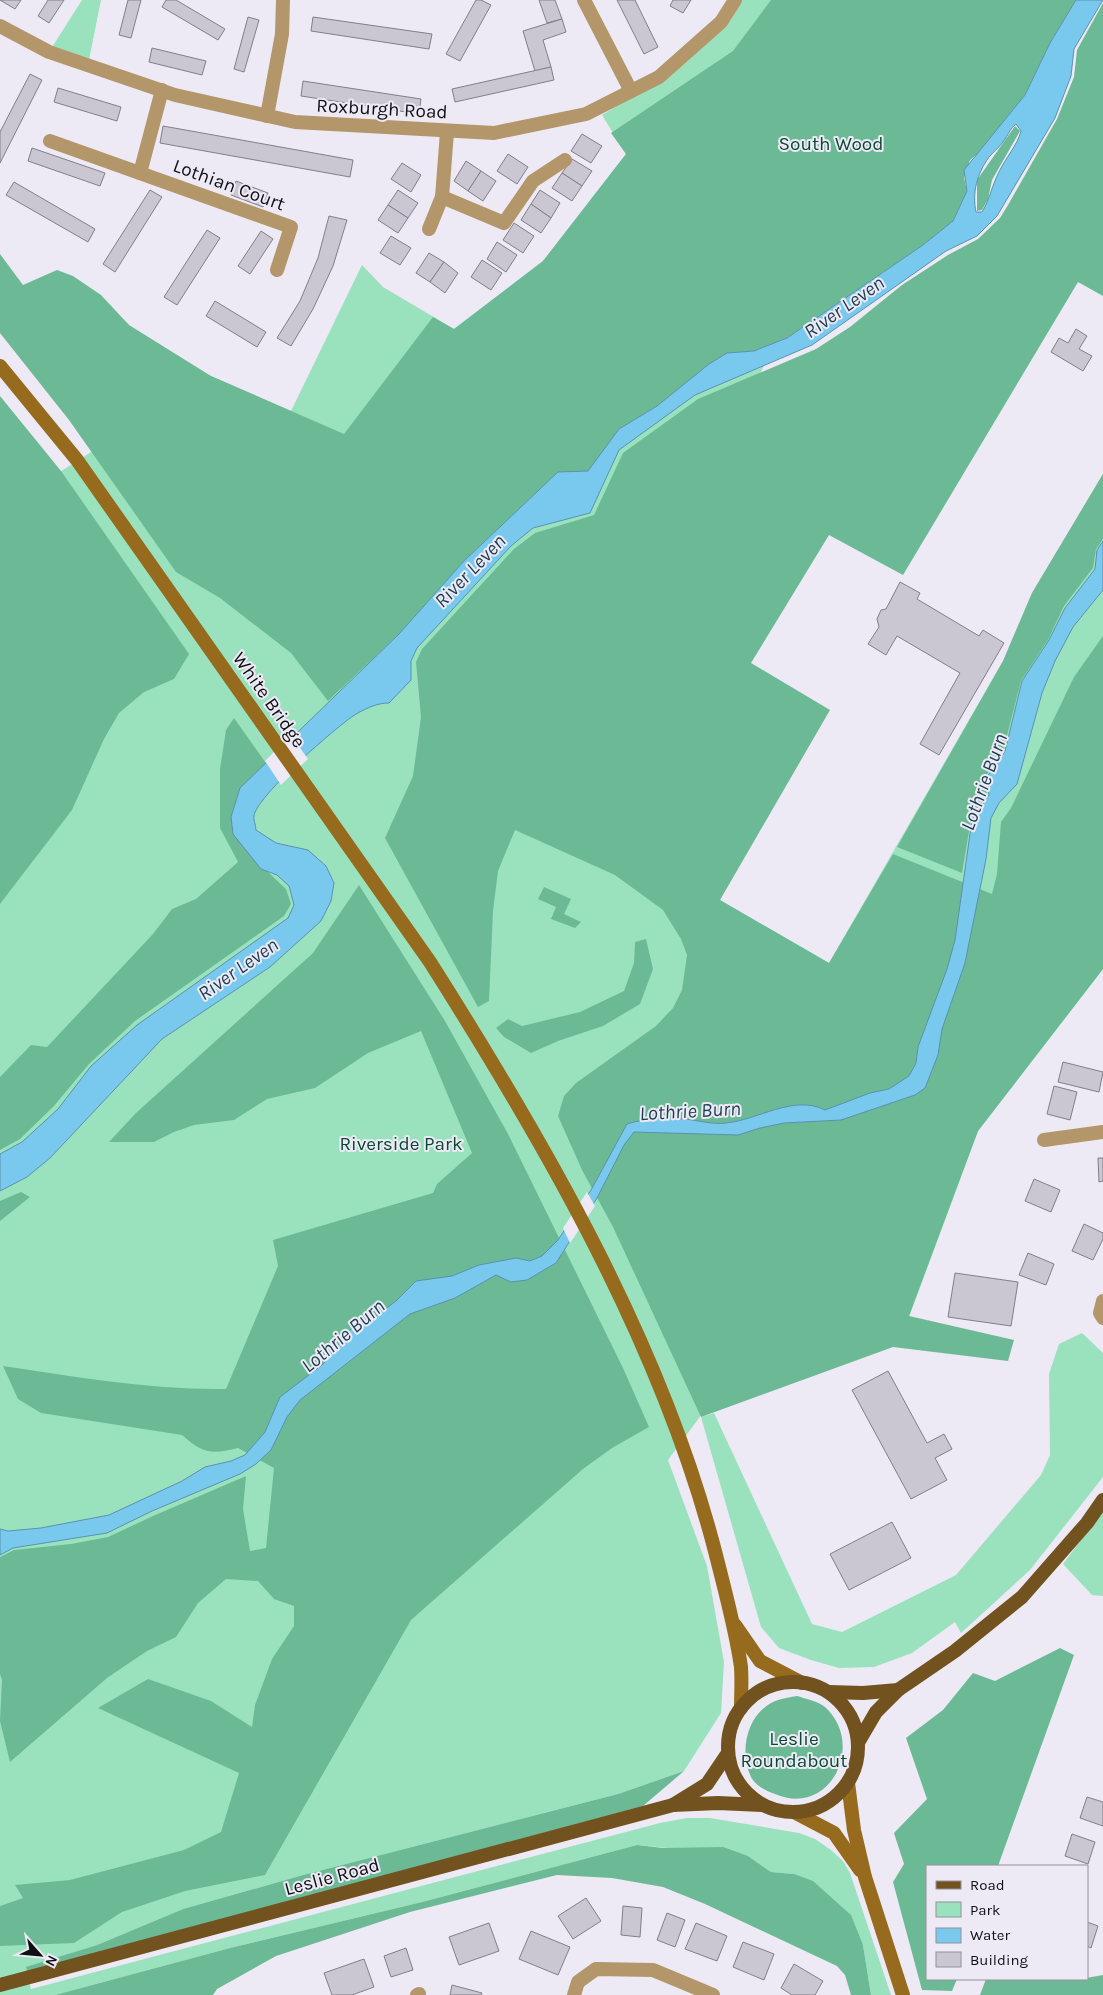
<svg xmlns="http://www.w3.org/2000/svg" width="1103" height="1995" font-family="Karla,sans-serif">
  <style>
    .green { fill: #9ae2be }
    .forest { fill: #6cba95 }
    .water { fill: #79c9ef; stroke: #5a91ad; fill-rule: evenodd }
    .pier { fill: #ede9f5 }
    .building { fill: #cac6d2; stroke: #827f89 }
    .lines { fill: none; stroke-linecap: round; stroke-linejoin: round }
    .minor { stroke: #b39669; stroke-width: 14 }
    .secondary { stroke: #966b1d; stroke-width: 14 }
    .primary { stroke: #72531f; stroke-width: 14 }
    .labels { text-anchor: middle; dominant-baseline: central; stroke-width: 4; stroke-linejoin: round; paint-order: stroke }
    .street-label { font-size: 19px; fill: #100f13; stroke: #ede9f5 }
    .park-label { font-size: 19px; fill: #084a31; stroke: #ede9f5 }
    .water-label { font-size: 20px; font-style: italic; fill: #1a3e4f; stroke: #ede9f5 }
  </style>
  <rect width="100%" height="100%" fill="#ede9f5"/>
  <g class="green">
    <polygon points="82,0 101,0 88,65 49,52"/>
    <polygon points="739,0 1042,0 788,315 700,500 720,900 829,963 1003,661 1032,593 1103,474 1103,969 978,1131 909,1317 713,1399 668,1460 707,1566 724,1662 721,1713 684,1771 618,1794 303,1875 183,1909 97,1945 26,1968 31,1989 660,1823 687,1818 710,1818 799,1833 815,1839 831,1850 843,1861 850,1873 891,1995 871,1995 863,1945 794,1874 771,1872 748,1856 637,1845 422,1902 230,1948 55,1995 0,1995 0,468 36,487 211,376 291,411 362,265 383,287 454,329 543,261 626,154 602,115 677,70"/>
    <polygon points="1082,1333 1103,1353 1103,1477 1030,1570 961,1633 955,1622 912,1653 874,1667 839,1668 811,1660 779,1648 761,1627 701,1417 714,1413 812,1624 842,1632 956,1575 1041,1475 1050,1455 1049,1374 1059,1344"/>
    <polygon points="1103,1511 1103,1596 1092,1595 1063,1564"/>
  </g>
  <g class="forest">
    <polygon points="771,0 1076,0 1050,43 1025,95 981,151 970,160 964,178 967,191 953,221 923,245 787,338 754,351 727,353 657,406 619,429 588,472 558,472 464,561 399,634 328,701 291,653 220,598 176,572 69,420 0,333 0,254 23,285 57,270 73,276 101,295 129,325 211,376 344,434 433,317 454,329 543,261 626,154 611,133 733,51"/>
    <polygon points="1103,3 1103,296 1078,282 903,575 829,535 751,663 830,710 720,900 829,963 893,854 992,894 997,874 1001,822 1011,808 1074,677 1103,636 1103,969 978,1131 909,1316 1014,1340 1008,1361 893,1347 701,1417 613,1227 582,1170 558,1116 564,1096 576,1083 656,1026 673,1008 682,990 687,955 681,939 663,910 615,875 515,830 498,871 493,911 489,1001 478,1007 385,838 413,776 421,717 416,662 422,649 514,549 535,533 594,515 623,453 698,399 816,349 850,327 902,285 948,255 978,239 1000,218 1008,205 1057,119 1074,77 1077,50"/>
    <polygon points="1015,126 1020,131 992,180 988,199 982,210 977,211 977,180"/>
    <polygon points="0,396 61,471 189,654 174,679 144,692 119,713 104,739 72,810 0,904"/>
    <polygon points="1103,474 1103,539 1096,549 1093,568 1064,606 1048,640 1021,681 1003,751 995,765 985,776 987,795 971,820 962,873 897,847 1003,661 1032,593"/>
    <polygon points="234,718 266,763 259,772 249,854 286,889 291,904 284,916 135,1021 89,1064 54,1106 20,1139 0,1150 0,1077 31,1045 47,1047 153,934 172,909 196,899 238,862 220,828 220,769 226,730"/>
    <path d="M359,885L445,1021L508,1134L623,1368L649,1427L612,1448L583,1469L411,1620L265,1875L185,1891L122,1912L74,1943L0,1946V1906L23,1898L15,1885L70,1880L184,1850L221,1832L239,1773L98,1708L148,1679L211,1701L252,1727L255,1705L272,1659L294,1626V1606L274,1599L258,1581L226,1579L198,1603L176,1637L147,1651L107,1678L10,1762L0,1721L2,1680L0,1674V1557L14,1550L71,1544L108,1537L153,1516L246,1476L243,1509L250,1551L266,1548L274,1468L238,1448C211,1455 202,1453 182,1435L41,1413L18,1399L3,1366C77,1377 151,1390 226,1389L278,1266L273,1240L433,1193L437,1184L472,1153L421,1031L368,1053L315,1088L267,1099L234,1120L194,1125L174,1132L154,1142H109L136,1113L313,953Z"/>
    <polygon points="544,887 571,899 564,914 581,922 575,928 551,919 556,907 538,899"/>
    <polygon points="646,939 653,969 640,1004 603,1026 558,1041 531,1053 504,1037 496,1028 508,1019 522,1026 580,1012 624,991 634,963 635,942"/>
    <polygon points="21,1192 30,1197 0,1221 0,1201"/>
    <polygon points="1060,1648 1074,1655 998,1866 927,1866 927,1979 957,1979 952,1991 922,1990 893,1882 904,1864 894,1833 927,1799 906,1738 943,1710 973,1673 995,1681"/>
    <path d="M797,1696C806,1699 818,1701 825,1707C866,1744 830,1818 775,1794C766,1791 756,1786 751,1777C738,1750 748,1710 778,1700C784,1698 791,1697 797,1696Z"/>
    <polygon points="684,1771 643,1806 27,1972 26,1967 97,1945 183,1909 303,1875 618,1794"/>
    <polygon points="637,1845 663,1848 723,1847 748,1856 771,1872 794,1874 813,1881 851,1915 863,1945 871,1995 851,1995 845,1975 837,1966 705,1904 663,1887 612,1878 557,1875 410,1912 276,1956 217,1989 213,1995 55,1995 230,1948 422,1902"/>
    <polygon points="1103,1975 1103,1995 980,1995 986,1979 1075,1980"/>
  </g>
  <g class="water">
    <path d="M1076,0H1103L1074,49L1071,76L1055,118L997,216L977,236L946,251L812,345L695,395L619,450L590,513L533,528L511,546L417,648L411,661V680L389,703C377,703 367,708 356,714C336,727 260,793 254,815C253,819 256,826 256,830L276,843L308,850L326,866L334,883L331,901L321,921L270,967L162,1039L50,1158L27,1177L0,1191V1154L22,1142L58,1109L91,1066L137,1025L288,918L294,905L289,886L277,875L261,869L233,834L231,817L240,788L399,634L464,561L558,472L588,471L619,429L657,406L709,364L727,353L754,351L787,338L923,245L953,221L967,191L964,170L1025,95L1050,43ZM1016,124L1021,131C1017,146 1006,157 999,172C992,185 990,199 982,212H976C972,192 977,174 989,157C994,151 1001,146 1005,139C1009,133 1010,129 1016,124Z"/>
    <path d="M1103,541V590L1073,627L1055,661L1042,693L1017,784L999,803L991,818L986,859L965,963L942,1029L938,1055L925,1088L915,1095L841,1120L784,1123L760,1128L738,1135L634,1132L624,1145L597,1198L556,1263L527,1280L511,1282L496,1275L455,1298L410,1314L300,1400L287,1417L271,1450L256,1464L240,1474L152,1511L107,1533L13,1548L0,1555V1529L8,1531L41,1528L109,1515L182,1481L205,1467L231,1461L245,1455L265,1432L280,1397L322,1365L352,1328L363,1326L396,1301L416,1281L452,1276L479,1265L516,1258L530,1261L542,1256L558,1240L591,1190L627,1124C645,1118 665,1118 684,1119C698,1120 712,1125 726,1123C758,1120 794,1094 825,1110L870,1093L889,1089L909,1076L916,1063L918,1047L947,969L955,940L972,820L989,795L987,776L996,766L1005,751L1022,681L1049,640L1065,608L1095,569L1097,550Z"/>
  </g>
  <g class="pier">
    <polygon points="291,735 308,759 281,785 265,761"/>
    <polygon points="587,1192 595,1206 570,1243 563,1228"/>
  </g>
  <g class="building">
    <polygon points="0,0 21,0 15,9"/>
    <polygon points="48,0 64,0 49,23 38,16"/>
    <polygon points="128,0 141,0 131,38 119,35"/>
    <polygon points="166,0 176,0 225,29 218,40 162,7"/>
    <polygon points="476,0 481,0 491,5 460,61 446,54"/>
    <polygon points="539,0 555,0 562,19 547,23"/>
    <polygon points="617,0 635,0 658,47 644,54"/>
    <polygon points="673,0 691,0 683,13 670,6"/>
    <polygon points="248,17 259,20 244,72 234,69"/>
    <polygon points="313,17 432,34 429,49 311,31"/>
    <polygon points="562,19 566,32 543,40 551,67 535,71 523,31"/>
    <polygon points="152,48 206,61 202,75 149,62"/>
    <polygon points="551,67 554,80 455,102 452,89"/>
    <polygon points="30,74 42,80 0,163 0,132"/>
    <polygon points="303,81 421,99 419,114 301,96"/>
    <polygon points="58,88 121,107 117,121 54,102"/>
    <polygon points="163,126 353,160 350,177 160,143"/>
    <polygon points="582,134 602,146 591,163 571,151"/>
    <polygon points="32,148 105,173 100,186 28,161"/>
    <polygon points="508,154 528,167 517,184 497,171"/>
    <polygon points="572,159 592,171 582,186 562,173"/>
    <polygon points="466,161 481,171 468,191 454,181"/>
    <polygon points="402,163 421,175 411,192 391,179"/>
    <polygon points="481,171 496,181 483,201 468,191"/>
    <polygon points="562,173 582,186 572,201 552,188"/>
    <polygon points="236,181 268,193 263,207 231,195"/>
    <polygon points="14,182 95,229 88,242 6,195"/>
    <polygon points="150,190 162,197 115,272 103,264"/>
    <polygon points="398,190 418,203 408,218 388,205"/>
    <polygon points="540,190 560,203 551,218 531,204"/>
    <polygon points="531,204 551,218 541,233 521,220"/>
    <polygon points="388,205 408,218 398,233 378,220"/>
    <polygon points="329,216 347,220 333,266 313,309 291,346 277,338 300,301 318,258"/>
    <polygon points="514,223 534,236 523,253 503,240"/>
    <polygon points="207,230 220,238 177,305 164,297"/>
    <polygon points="261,231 273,239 250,274 238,266"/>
    <polygon points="391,236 411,248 400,265 380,253"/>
    <polygon points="497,242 517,255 506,272 487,259"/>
    <polygon points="429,253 444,262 430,282 416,273"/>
    <polygon points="482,260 502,273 491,290 471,277"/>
    <polygon points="444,262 458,273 445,293 430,282"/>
    <polygon points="215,301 266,332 257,347 206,316"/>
    <polygon points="1076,329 1087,336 1079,349 1092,356 1083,371 1051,352 1059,338 1068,343"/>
    <polygon points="900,582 920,593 917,599 979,636 983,630 1004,643 939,755 920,744 960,673 897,636 886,655 868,644 879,627 877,619 881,610 886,609"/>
    <polygon points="1063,1062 1103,1072 1099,1092 1058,1082"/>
    <polygon points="1054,1086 1077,1092 1070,1120 1047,1114"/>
    <polygon points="1098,1158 1103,1158 1103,1181 1099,1182"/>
    <polygon points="1034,1179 1060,1190 1051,1212 1025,1201"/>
    <polygon points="1084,1224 1103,1233 1103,1239 1093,1260 1072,1251"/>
    <polygon points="1028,1253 1054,1264 1046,1285 1019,1275"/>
    <polygon points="955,1273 1018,1282 1011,1326 948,1317"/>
    <polygon points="888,1371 927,1443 944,1434 952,1449 935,1458 947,1480 911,1499 852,1390"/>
    <polygon points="892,1522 911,1558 849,1590 830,1554"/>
    <polygon points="1087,1797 1103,1802 1103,1826 1080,1818"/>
    <polygon points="1072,1834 1095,1842 1088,1864 1065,1856"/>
    <polygon points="586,1898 601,1921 573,1939 558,1916"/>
    <polygon points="623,1906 642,1908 640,1937 621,1935"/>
    <polygon points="667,1913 685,1920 675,1947 657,1940"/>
    <polygon points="1087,1922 1098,1926 1091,1948 1087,1946"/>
    <polygon points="489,1923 499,1951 459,1965 449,1937"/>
    <polygon points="696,1923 727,1936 717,1961 685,1949"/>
    <polygon points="531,1931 570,1947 558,1975 519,1959"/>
    <polygon points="743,1942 774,1954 764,1980 733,1967"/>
    <polygon points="406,1948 413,1970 391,1977 384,1956"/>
    <polygon points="364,1959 374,1987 352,1995 332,1995 324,1973"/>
    <polygon points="794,1964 823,1981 815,1995 792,1995 781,1988"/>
    <polygon points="452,1985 482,1993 481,1995 450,1995"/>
  </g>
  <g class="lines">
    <g class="minor">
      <polyline points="584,0 631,91"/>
      <polyline points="0,26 49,52 175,95 295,122 494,133 586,114 659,77 721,22 735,0"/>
      <polyline points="267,116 282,34 283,0"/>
      <polyline points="50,141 291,227 277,270"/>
      <polyline points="140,173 162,90"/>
      <polyline points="442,197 504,223 533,181 565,160"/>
      <polyline points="429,229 442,197 447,132"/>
      <polyline points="1044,1140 1103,1132"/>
      <polyline points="1103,1301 1100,1313 1103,1318"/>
      <polyline points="417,1995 419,1994"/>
      <polyline points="574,1995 578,1982 596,1969 653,1970 713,1995"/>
    </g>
    <g class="secondary">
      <path d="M0,366L77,460L430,962C546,1145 664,1348 717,1559C726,1595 736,1631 741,1667C742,1681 741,1695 741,1708"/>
      <polyline points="735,1625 760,1661 802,1683"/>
      <polyline points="848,1783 854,1830 865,1877 903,1995"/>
      <polyline points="796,1813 834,1833 860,1870"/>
    </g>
    <g class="primary">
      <circle cx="793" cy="1747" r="65"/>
      <polyline points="829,1692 863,1693 898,1690"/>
      <polyline points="859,1741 876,1712 898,1690 955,1651 1022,1597 1087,1523 1103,1500"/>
      <polyline points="673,1805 707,1784 728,1753"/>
      <polyline points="0,1985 673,1805 718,1803 762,1805"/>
    </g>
  </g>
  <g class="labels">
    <g class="street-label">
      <text transform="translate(382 109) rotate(3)">Roxburgh Road</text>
      <text transform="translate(229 185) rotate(20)">Lothian Court</text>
      <text transform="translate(269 700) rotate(55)">White Bridge</text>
      <text transform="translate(332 1877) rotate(-15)">Leslie Road</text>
    </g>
    <g class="park-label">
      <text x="831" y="144">South Wood</text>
      <text x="401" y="1144">Riverside Park</text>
      <text x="794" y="1739">Leslie<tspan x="794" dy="22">Roundabout</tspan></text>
    </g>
    <g class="water-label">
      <text transform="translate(844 307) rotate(-35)">River Leven</text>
      <text transform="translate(470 571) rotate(-46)">River Leven</text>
      <text transform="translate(984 782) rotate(-70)">Lothrie Burn</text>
      <text transform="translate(238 969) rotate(-35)">River Leven</text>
      <text transform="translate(690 1111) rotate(-3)">Lothrie Burn</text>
      <text transform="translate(343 1336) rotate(-40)">Lothrie Burn</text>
    </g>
  </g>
  <rect x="926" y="1865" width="162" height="115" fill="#ede9f5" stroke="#95929b"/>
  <rect x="936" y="1881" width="25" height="8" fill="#72531f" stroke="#95929b"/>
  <text x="970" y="1890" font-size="15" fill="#100f13">Road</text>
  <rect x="936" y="1902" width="25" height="15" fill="#9ae2be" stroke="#95929b"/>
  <text x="970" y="1915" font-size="15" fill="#100f13">Park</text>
  <rect x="936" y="1928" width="25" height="15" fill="#79c9ef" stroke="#95929b"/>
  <text x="970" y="1940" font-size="15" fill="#100f13">Water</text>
  <rect x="936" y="1952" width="25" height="15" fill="#cac6d2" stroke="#95929b"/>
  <text x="970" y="1965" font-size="15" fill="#100f13">Building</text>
  <g transform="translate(40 1955) rotate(117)" stroke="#ede9f5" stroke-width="4" paint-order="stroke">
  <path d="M0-4L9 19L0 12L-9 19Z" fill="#100f13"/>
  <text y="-8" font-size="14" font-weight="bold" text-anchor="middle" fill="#100f13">N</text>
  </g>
</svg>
